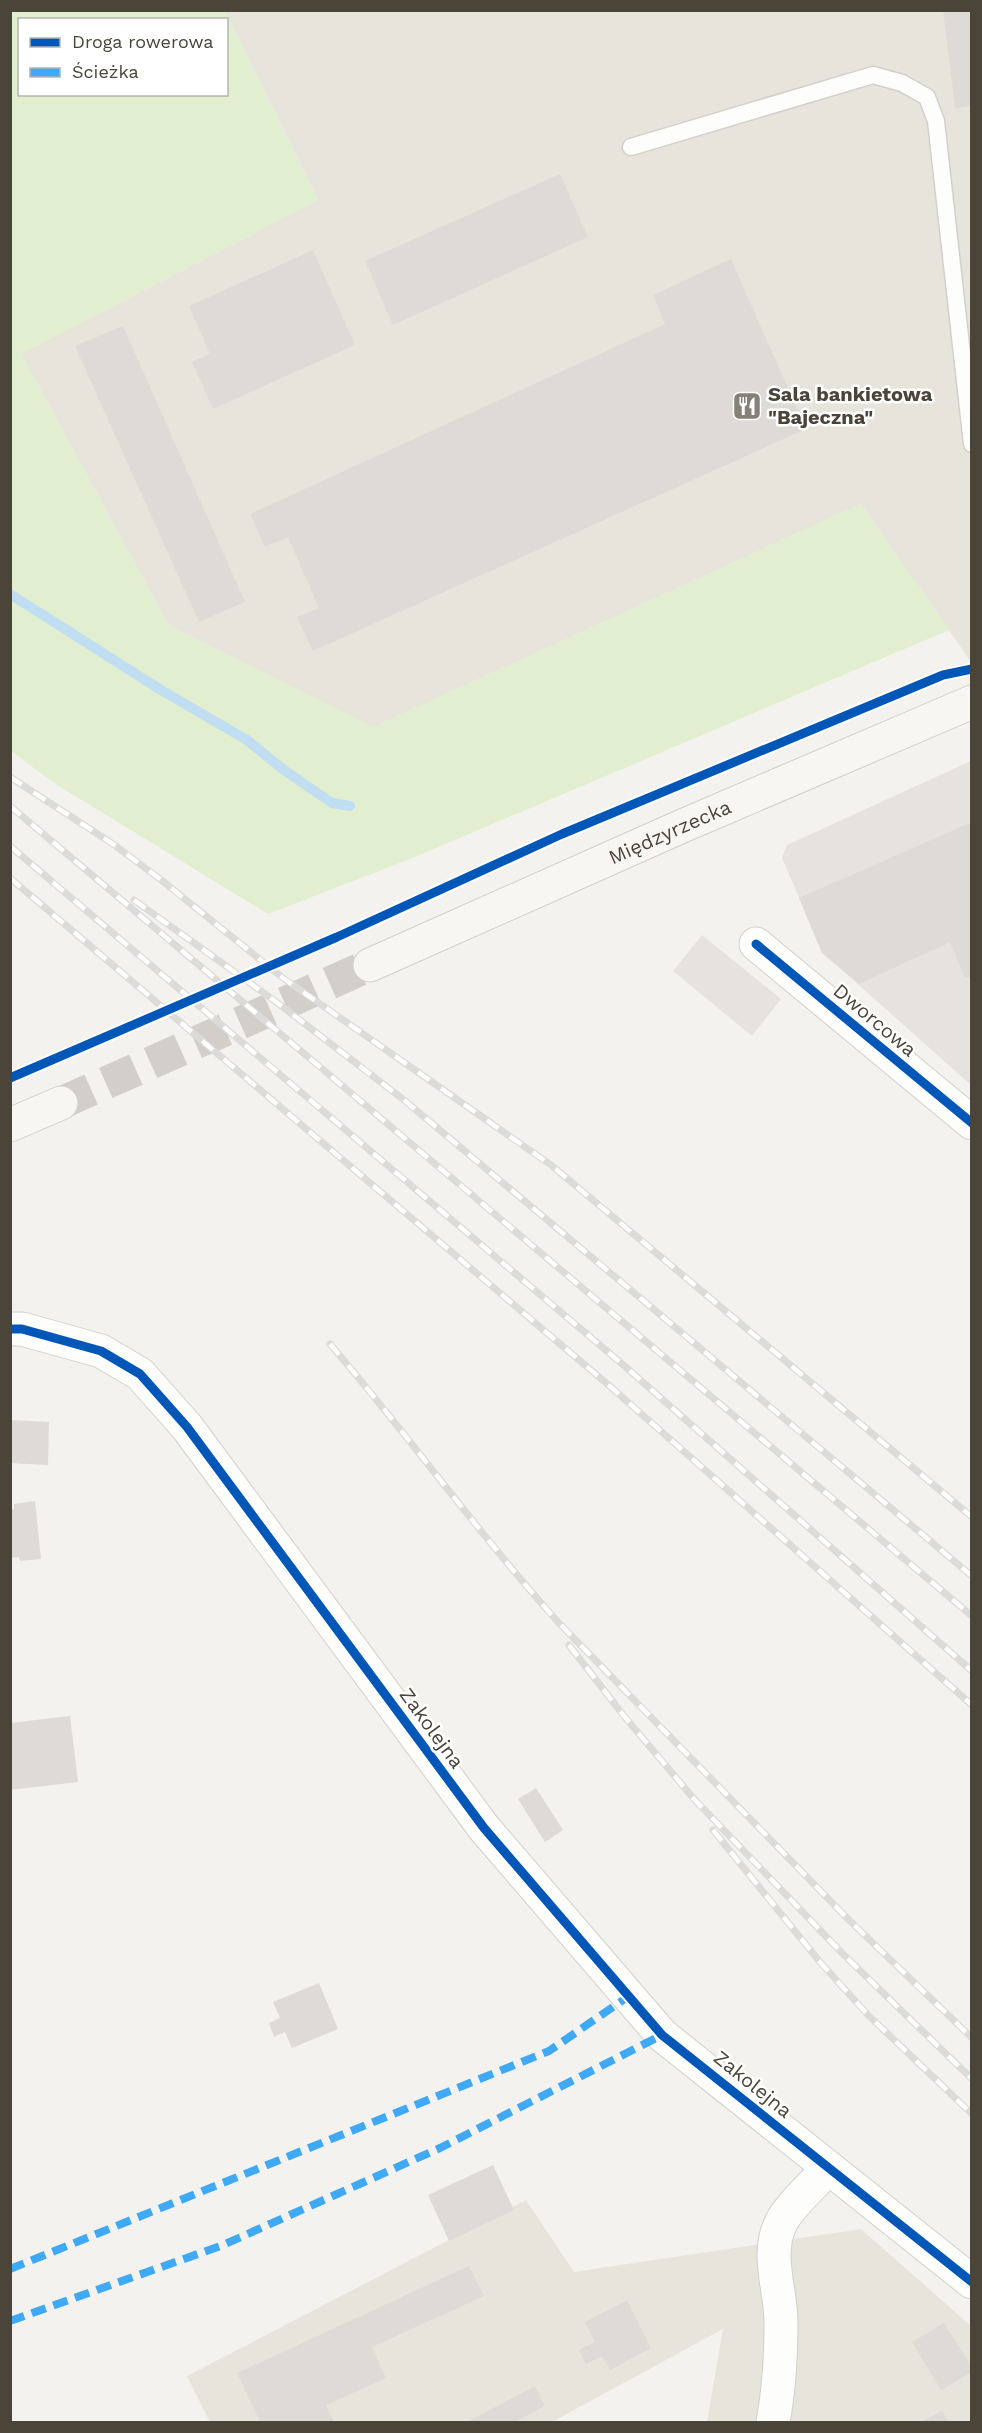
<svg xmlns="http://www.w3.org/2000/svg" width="982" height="2433" font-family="'Work Sans',sans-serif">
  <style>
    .residential { fill: #e7e4dc }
    .industrial { fill: #e6e2de }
    .green { fill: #e1eecf; fill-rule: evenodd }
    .parking { fill: #e6e3df }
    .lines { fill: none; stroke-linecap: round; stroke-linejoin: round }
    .stream { stroke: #c0ddf1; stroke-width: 10 }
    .building { fill: #dedbd6 }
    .secondary-tunnel { stroke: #d2cfca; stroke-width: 33; stroke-dasharray: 33 16; stroke-linecap: butt }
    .service-casing { stroke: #d2d0cb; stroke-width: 19 }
    .minor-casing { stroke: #d2d0cb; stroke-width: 35 }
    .secondary-casing { stroke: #d3cfc5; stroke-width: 35 }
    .service { stroke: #fdfdfc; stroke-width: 16 }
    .minor { stroke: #fdfdfc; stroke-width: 33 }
    .secondary { stroke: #f7f6f1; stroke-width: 33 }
    .rail-casing { stroke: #dbdbda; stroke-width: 7 }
    .rail { stroke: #fff; stroke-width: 4.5; stroke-dasharray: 14; stroke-linecap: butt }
    .quiet { stroke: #3fa9f5; stroke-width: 8; stroke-dasharray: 15 8; stroke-linecap: butt }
    .cycleway-casing { stroke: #fff; stroke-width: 13 }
    .cycleway { stroke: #0057b8; stroke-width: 9 }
    .labels { text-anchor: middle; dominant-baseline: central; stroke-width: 5; stroke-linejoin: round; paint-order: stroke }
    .poi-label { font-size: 20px; font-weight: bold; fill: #4b4439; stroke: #fff; text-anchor: start }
    .street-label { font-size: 20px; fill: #4b4439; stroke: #fff }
  </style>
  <rect width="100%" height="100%" fill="#f4f2ee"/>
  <g class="residential">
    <polygon points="225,11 971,11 971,662 861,504 374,727 169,626 21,354 318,200"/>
    <polygon points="526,2200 574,2272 861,2229 971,2326 971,2422 707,2422 723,2329 552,2422 210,2422 187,2376"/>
  </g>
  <polygon class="industrial" points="971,761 971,1085 823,953 782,858 787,845"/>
  <path class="green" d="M11,10L225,11L318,200L21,354L169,626L374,727L861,504L949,630L415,857L268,914L54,783L11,751ZM20,20H226V94H20Z"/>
  <polygon class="parking" points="702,935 781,999 752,1036 673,971"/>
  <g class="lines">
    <polyline class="stream" points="10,594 161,690 247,740 284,770 332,803 350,806"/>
  </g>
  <g class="building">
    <polygon points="943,10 972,10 972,106 955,108"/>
    <polygon points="560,174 588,237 393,325 365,261"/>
    <polygon points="313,250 355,345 213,409 192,362 210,354 189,306"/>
    <polygon points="731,259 806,429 313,651 297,617 319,608 288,537 265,547 250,514 665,324 653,295"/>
    <polygon points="123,326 245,602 199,622 75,346"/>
    <polygon points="972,822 972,976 965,978 950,942 859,984 822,953 799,898"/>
    <polygon points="10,1420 49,1422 48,1465 10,1463"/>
    <polygon points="35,1501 41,1559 20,1561 19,1557 10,1558 10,1509 14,1509 14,1504"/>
    <polygon points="70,1716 78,1782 10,1790 10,1723"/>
    <polygon points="536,1788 563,1830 545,1842 518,1799"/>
    <polygon points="319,1983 338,2029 292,2048 285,2032 274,2037 269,2023 280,2018 273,2002"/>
    <polygon points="493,2165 514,2210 449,2241 428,2195"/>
    <polygon points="469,2266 484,2296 372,2347 386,2378 326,2405 334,2422 260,2422 237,2373"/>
    <polygon points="627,2300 651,2348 610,2370 602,2356 586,2364 579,2350 595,2342 585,2322"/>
    <polygon points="944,2323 972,2368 972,2372 941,2390 912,2342"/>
    <polygon points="535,2386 545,2406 515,2422 467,2422"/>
    <polygon points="942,2411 949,2422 921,2422"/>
  </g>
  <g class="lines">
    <polyline class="secondary-tunnel" points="61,1103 370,965"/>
    <g class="service-casing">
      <polyline id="service" points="631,147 873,75 902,83 927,97 936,121 972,444"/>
    </g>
    <g class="minor-casing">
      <g id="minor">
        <polyline points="756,944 972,1123"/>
        <polyline points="10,1329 22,1329 101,1351 140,1374 187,1427 484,1828 662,2035 972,2282"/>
        <path d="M773,2422C779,2390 781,2355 781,2322C781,2288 764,2252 783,2219C794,2201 814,2184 829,2168"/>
      </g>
    </g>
    <g class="secondary-casing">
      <g id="secondary">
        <path id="s1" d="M370,965L680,827L972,702"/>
        <polyline points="10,1125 61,1103"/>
      </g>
    </g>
    <use href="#service" class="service"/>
    <use href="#minor" class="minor"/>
    <use href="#secondary" class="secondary"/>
    <g class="rail-casing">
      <g id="rail">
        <polyline points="10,777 113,844 160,879 283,978 551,1165 972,1517"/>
        <polyline points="10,806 972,1616"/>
        <polyline points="10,846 621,1363 972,1671"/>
        <polyline points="10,878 605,1382 972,1705"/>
        <polyline points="134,900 275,1001 404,1100 972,1576"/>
        <path d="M330,1344C408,1435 478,1533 558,1622L849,1920L972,2038"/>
        <polyline points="569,1645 624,1716 694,1799 843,1954 972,2079"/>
        <polyline points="713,1830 820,1962 869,2016 972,2114"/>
      </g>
    </g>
    <use href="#rail" class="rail"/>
    <g class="quiet">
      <polyline points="10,2269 549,2051 629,1996"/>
      <polyline points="10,2321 223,2245 440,2148 662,2035"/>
    </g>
    <g class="cycleway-casing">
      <g id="cycleway">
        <polyline points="756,944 972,1123"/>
        <polyline points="10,1078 337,937 562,834 943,675 972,669"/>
        <polyline points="10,1329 22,1329 101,1351 140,1374 187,1427 484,1828 662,2035 972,2282"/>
      </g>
    </g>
    <use href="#cycleway" class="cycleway"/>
  </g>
  <defs>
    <g id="restaurant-square" transform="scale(1.5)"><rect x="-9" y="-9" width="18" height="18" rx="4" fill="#868178" stroke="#fff"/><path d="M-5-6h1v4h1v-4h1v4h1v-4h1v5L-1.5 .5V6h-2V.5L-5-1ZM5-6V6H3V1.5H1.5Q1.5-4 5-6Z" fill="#fff"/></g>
  </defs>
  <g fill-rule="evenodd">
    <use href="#restaurant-square" x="747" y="406"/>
  </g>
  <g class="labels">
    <g class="poi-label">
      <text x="768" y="394">Sala bankietowa<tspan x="768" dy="23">"Bajeczna"</tspan></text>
    </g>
    <g class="street-label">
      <text stroke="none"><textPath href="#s1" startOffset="328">Międzyrzecka</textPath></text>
      <text transform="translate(875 1020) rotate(40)">Dworcowa</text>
      <text transform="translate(432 1728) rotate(54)">Zakolejna</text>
      <text transform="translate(753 2084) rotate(39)">Zakolejna</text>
    </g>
  </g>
  <rect width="982" height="2433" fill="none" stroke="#4b4439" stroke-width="24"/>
  <rect x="18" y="18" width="210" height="78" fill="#ffffff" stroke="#b7b4b0" stroke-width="1.5"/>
  <rect x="30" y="38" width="30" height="9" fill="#0057b8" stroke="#b7b4b0" stroke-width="1.5"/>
  <text x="72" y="48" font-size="18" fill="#4b4439">Droga rowerowa</text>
  <rect x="30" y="68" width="30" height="9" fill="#3fa9f5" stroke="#b7b4b0" stroke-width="1.5"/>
  <text x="72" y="78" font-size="18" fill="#4b4439">Ścieżka</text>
</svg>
